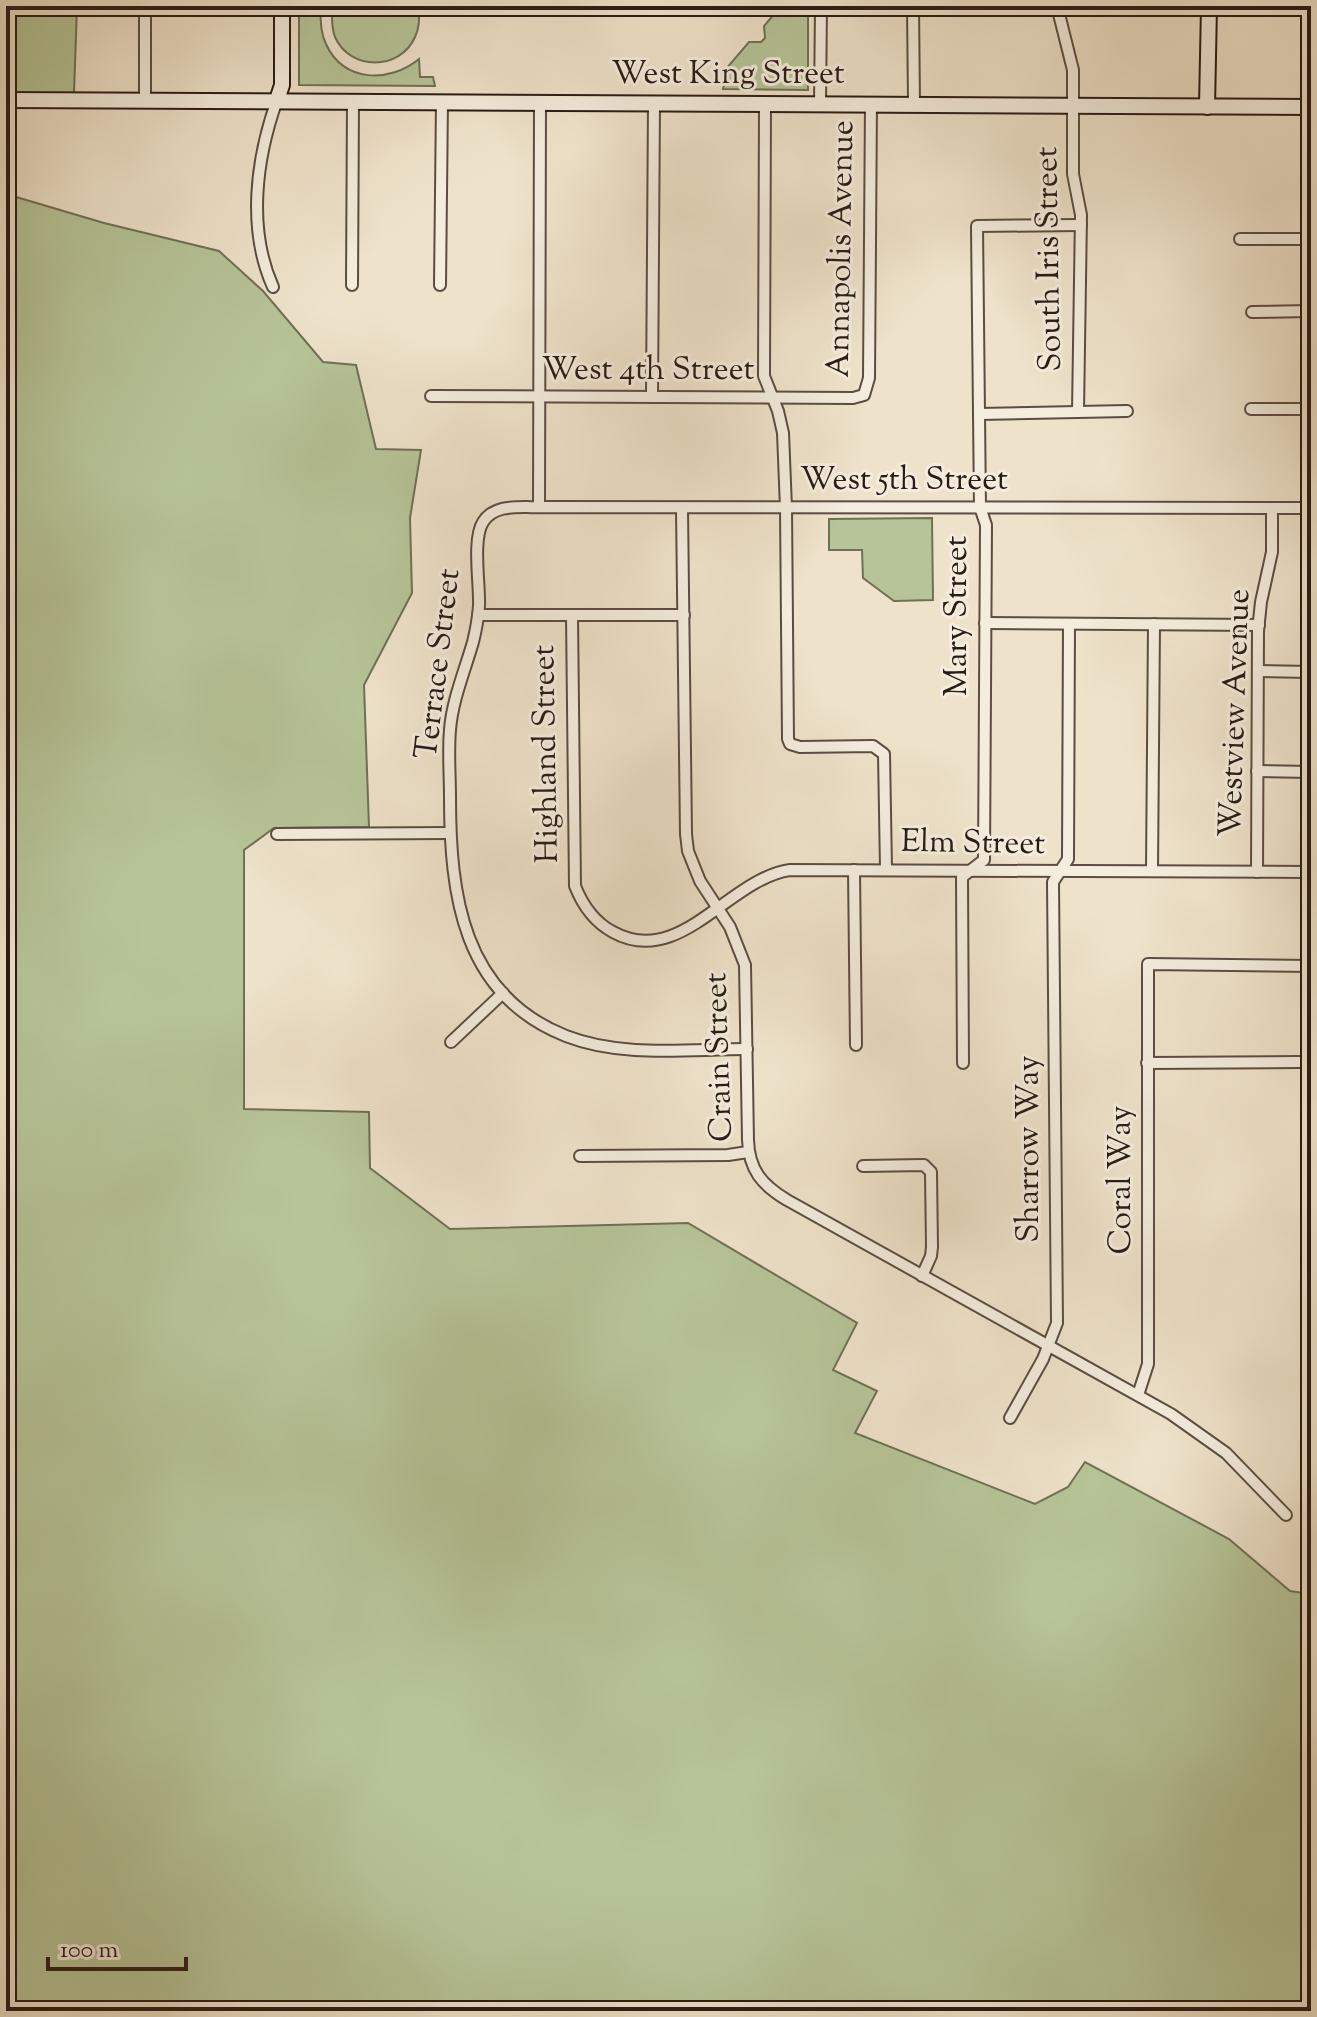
<svg xmlns="http://www.w3.org/2000/svg" width="1317" height="2017" font-family="'Sorts Mill Goudy',serif">
  <style>
    .green { fill: #b6c498; stroke: #707056; stroke-width: 2 }
    .lines { fill: none; stroke-linecap: round; stroke-linejoin: round }
    .street-casing { stroke: #5b4d42; stroke-width: 14 }
    .secondary-casing { stroke: #2a1b15; stroke-width: 18 }
    .street { stroke: #f4ecdd; stroke-width: 10 }
    .secondary { stroke: #f4ecdd; stroke-width: 14 }
    .labels { text-anchor: middle; dominant-baseline: central; stroke-width: 6; stroke-linejoin: round; paint-order: stroke }
    .street-label { font-size: 32px; fill: #2a1b15; stroke: #f4ecdd }
  </style>
  <rect width="100%" height="100%" fill="#eee2ca"/>
  <filter id="stains"><feTurbulence type="fractalNoise" baseFrequency=".0025" numOctaves="4"/><feColorMatrix values="0 0 0 0 .2 0 0 0 0 .09 0 0 0 0 .02 0 0 0 .5 -.17"/></filter>
  <radialGradient id="worn" r=".72"><stop offset=".6" stop-color="#630" stop-opacity="0"/><stop offset="1" stop-color="#630" stop-opacity=".3"/></radialGradient>
  <g class="green">
    <polygon points="6,6 77,6 74,94 6,97"/>
    <path d="M299,6H320C321,19 320,32 326,44C343,83 390,83 419,59L420,77H433L435,86L299,85Z"/>
    <path d="M332,6H419C419,17 420,27 415,37C400,71 350,71 335,37C331,27 332,17 332,6Z"/>
    <polygon points="781,6 808,6 808,90 723,89 727,73 725,70 749,42 761,42 765,38 764,26"/>
    <polygon points="6,194 104,223 219,251 263,291 323,362 356,365 376,449 421,450 410,518 412,593 364,685 369,827 274,828 244,850 244,1109 369,1112 370,1168 450,1229 688,1223 857,1323 833,1370 877,1391 855,1433 1035,1504 1068,1487 1085,1462 1229,1539 1290,1591 1311,1594 1311,2011 6,2011"/>
    <polygon points="932,518 933,600 894,601 863,578 862,550 829,550 829,519"/>
  </g>
  <g class="lines">
    <g class="street-casing">
      <g id="street">
        <polyline points="913,6 914,104"/>
        <polyline points="1057,6 1073,70 1073,174 1081,215 1078,412"/>
        <polyline points="145,18 145,100"/>
        <polyline points="765,104 764,376 778,411 783,433 786,508 788,739 790,744 800,747 873,746 884,754 886,869"/>
        <polyline points="820,104 821,6"/>
        <polyline points="1240,239 1311,239"/>
        <polyline points="352,285 353,101"/>
        <polyline points="440,285 442,101"/>
        <path d="M273,287C247,229 256,159 277,100"/>
        <polyline points="1252,312 1311,311"/>
        <polyline points="431,396 853,398 864,395 869,378 871,103"/>
        <polyline points="652,397 654,103"/>
        <polyline points="1251,409 1311,409"/>
        <polyline points="979,414 1127,411"/>
        <polyline points="539,507 540,102"/>
        <path d="M682,509L686,834L688,851L700,881L730,927L745,965L748,1140C749,1170 762,1185 787,1200L1171,1414L1226,1453L1286,1515"/>
        <polyline points="478,615 684,615"/>
        <path d="M572,615L575,886C583,906 594,922 613,932C680,969 728,879 790,870L1311,872"/>
        <polyline points="985,623 1259,625"/>
        <polyline points="1258,671 1311,672"/>
        <polyline points="1257,771 1311,772"/>
        <polyline points="277,834 450,833"/>
        <polyline points="854,870 856,1045"/>
        <polyline points="1152,871 1154,624"/>
        <polyline points="1257,872 1258,631 1261,602 1272,552 1272,508"/>
        <polyline points="451,1042 503,993"/>
        <path d="M747,1049C688,1049 622,1058 566,1036C462,995 450,894 450,797C450,775 448,752 450,730C452,701 465,670 473,642C476,630 478,619 479,606C480,585 472,539 483,522C495,503 520,508 539,507L1311,508"/>
        <polyline points="963,1063 962,877 984,860 986,525 980,507 977,226 1081,225"/>
        <polyline points="1147,1063 1299,1062"/>
        <polyline points="580,1156 728,1155 748,1152"/>
        <polyline points="863,1166 924,1165 931,1172 932,1247 931,1256 922,1276"/>
        <polyline points="1311,1241 1308,1250 1311,1269"/>
        <polyline points="1138,1395 1148,1364 1148,964 1311,966"/>
        <polyline points="1010,1418 1043,1359 1057,1323 1053,882 1068,859 1069,624"/>
      </g>
    </g>
    <g class="secondary-casing">
      <g id="secondary">
        <polyline points="6,100 1311,107"/>
        <polyline points="277,100 282,85 282,6"/>
        <polyline points="1207,107 1209,6"/>
      </g>
    </g>
    <use href="#street" class="street"/>
    <use href="#secondary" class="secondary"/>
  </g>
  <g class="labels">
    <g class="street-label">
      <text x="728" y="75">West King Street</text>
      <text transform="translate(842 249) rotate(-89)">Annapolis Avenue</text>
      <text transform="translate(1050 259) rotate(-91)">South Iris Street</text>
      <text x="648" y="371">West 4th Street</text>
      <text x="904" y="481">West 5th Street</text>
      <text transform="translate(958 616) rotate(-90)">Mary Street</text>
      <text transform="translate(439 664) rotate(-83)">Terrace Street</text>
      <text transform="translate(1236 713) rotate(-88)">Westview Avenue</text>
      <text transform="translate(547 754) rotate(-91)">Highland Street</text>
      <text transform="translate(973 844) rotate(1)">Elm Street</text>
      <text transform="translate(720 1057) rotate(-92)">Crain Street</text>
      <text transform="translate(1030 1149) rotate(-90)">Sharrow Way</text>
      <text transform="translate(1122 1180) rotate(-90)">Coral Way</text>
    </g>
  </g>
  <rect width="1317" height="2017" fill="none" stroke="#eee2ca" stroke-width="32"/>
  <rect x="8" y="8" width="1301" height="2001" fill="none" stroke="#2a1b15" stroke-width="4"/>
  <rect x="16" y="16" width="1285" height="1985" fill="none" stroke="#2a1b15" stroke-width="2"/>
  <path d="M48 1957v12h138v-12" fill="none" stroke="#2a1b15" stroke-width="4"/>
  <text x="60" y="1957" font-size="24" fill="#2a1b15" stroke="#f4ecdd" stroke-width="6" paint-order="stroke">100 m</text>
  <rect width="100%" height="100%" filter="url(#stains)"/>
  <rect width="100%" height="100%" fill="url(#worn)"/>
</svg>
